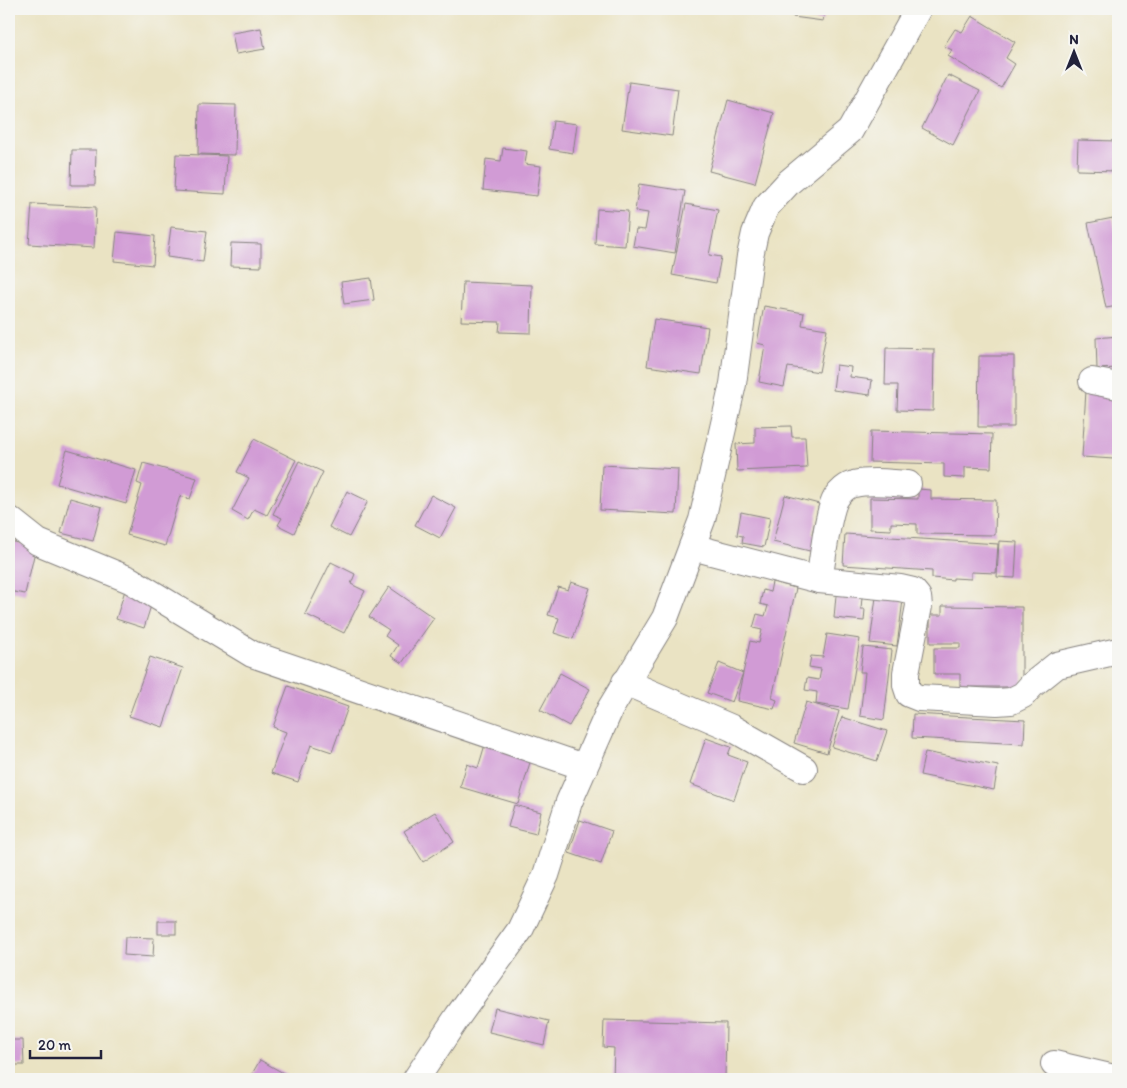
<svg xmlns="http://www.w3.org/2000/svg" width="1127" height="1088" font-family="Itim,sans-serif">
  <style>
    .building { fill: #d19bd5 }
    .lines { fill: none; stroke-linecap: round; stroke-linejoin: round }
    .minor-casing { stroke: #86827f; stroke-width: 28 }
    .minor { stroke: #fff; stroke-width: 26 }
  </style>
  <rect width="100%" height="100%" fill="#f6f6f2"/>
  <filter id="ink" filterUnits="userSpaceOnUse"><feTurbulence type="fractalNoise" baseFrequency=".02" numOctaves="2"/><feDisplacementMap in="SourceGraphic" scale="10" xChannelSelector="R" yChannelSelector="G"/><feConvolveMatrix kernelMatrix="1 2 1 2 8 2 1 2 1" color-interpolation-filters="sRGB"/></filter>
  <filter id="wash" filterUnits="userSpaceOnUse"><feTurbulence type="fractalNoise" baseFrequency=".0096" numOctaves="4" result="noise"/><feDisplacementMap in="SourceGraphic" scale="20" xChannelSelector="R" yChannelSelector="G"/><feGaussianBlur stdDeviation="1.12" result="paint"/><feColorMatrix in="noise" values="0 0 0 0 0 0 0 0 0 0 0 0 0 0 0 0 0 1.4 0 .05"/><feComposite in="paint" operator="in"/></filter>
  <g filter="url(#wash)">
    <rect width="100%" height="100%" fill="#eae3c3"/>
    <g id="blocks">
      <g class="building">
        <polygon points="794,9 825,9 823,21 793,17"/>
        <polygon points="972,16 1015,42 1006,58 1015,64 1001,88 948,56 952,50 944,46 955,29 962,32"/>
        <polygon points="261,28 265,49 236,54 232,33"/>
        <polygon points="948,75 980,91 953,145 922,128"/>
        <polygon points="629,82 678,89 672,136 622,129"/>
        <polygon points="728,100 774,113 755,183 709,171"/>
        <polygon points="199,104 236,105 235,155 198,154"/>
        <polygon points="553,121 577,124 573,153 549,149"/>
        <polygon points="1078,140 1118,141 1118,171 1077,170"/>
        <polygon points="503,148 527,151 525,164 541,166 537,196 483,190 486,159 501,161"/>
        <polygon points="72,150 96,150 95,185 71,185"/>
        <polygon points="176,154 227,156 225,194 174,191"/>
        <polygon points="639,184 685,191 675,253 633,246 636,229 645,230 648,213 635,211"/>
        <polygon points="32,204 96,207 94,248 29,244"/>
        <polygon points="686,204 718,210 709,255 721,257 716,283 672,275"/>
        <polygon points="597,209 628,211 625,246 595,244"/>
        <polygon points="1113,218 1118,243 1118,306 1106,308 1088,223"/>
        <polygon points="171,227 207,231 203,262 167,257"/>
        <polygon points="117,232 155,236 153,265 114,261"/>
        <polygon points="231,243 261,244 261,267 230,266"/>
        <polygon points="371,278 374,300 344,304 341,282"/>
        <polygon points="463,282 532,285 531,333 499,332 500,322 461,321"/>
        <polygon points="764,306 804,313 802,325 827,329 819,372 788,367 784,387 759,382 765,345 757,343"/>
        <polygon points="654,319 708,327 701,374 647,366"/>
        <polygon points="1118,336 1118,368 1097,369 1096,338"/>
        <polygon points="886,348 934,349 933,411 897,410 898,385 885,385"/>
        <polygon points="979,356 1014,356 1014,427 978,427"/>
        <polygon points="836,365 851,367 850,377 872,380 870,395 833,390"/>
        <polygon points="1086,390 1118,391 1114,459 1082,457"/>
        <polygon points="791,426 792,437 805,437 807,468 737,471 736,444 755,443 755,427"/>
        <polygon points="871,431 992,434 991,468 965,467 965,478 944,477 944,464 870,462"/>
        <polygon points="254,439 296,460 267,515 254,509 248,520 232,511 249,478 237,472"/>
        <polygon points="67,450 136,470 126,504 57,484"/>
        <polygon points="299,461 323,472 294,533 278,525 282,518 273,514"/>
        <polygon points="143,463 197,478 190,499 180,496 165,546 127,535 142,485 137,483"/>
        <polygon points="602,465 678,469 676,514 600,510"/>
        <polygon points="918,489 931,490 931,499 996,500 995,535 917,534 917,524 891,523 891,530 870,529 870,498 918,499"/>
        <polygon points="347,491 368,501 349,537 329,527"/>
        <polygon points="431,495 456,508 440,538 415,525"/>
        <polygon points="785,495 819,504 812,534 823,536 818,553 773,542"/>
        <polygon points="70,498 102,507 93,541 61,533"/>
        <polygon points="741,512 770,518 764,547 742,543 743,536 737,535"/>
        <polygon points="845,534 998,544 996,573 971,572 971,579 953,578 953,580 932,578 932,571 843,565"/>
        <polygon points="9,541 36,547 25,594 9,591"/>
        <polygon points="999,541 1017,542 1015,578 997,577"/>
        <polygon points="331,562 355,574 351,584 365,591 344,633 305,614"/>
        <polygon points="571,582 590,588 573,639 554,633 559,618 548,615 558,587 568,590"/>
        <polygon points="772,582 796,588 772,698 777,700 774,709 737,701 750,641 759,643 762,630 753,628 757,614 765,616 768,606 760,604 763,590 770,592"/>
        <polygon points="126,587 154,596 144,628 116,619"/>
        <polygon points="389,587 434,618 402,663 391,656 398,645 385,636 389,630 369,617"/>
        <polygon points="836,595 862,597 861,609 865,609 864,621 834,618"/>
        <polygon points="876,597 903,600 897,646 870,643"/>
        <polygon points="942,606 1022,607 1022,687 960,687 960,674 934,674 934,648 960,648 960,643 930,643 930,615 942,615"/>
        <polygon points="827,634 860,639 848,709 816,704 817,692 805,690 807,678 819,680 821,669 809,667 811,656 823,657"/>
        <polygon points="863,647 892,650 884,720 860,716 865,672 860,672"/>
        <polygon points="150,657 183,668 163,727 129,716"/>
        <polygon points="719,663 743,673 732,702 707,693"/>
        <polygon points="560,673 590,689 569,726 540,710"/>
        <polygon points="288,686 348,707 332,752 311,745 298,782 271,773 286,732 273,727"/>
        <polygon points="806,702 839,711 827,753 794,743"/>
        <polygon points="913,714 1025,720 1024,744 912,738"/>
        <polygon points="842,717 887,731 877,761 832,747"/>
        <polygon points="487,738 533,752 518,804 460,787 467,764 478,768"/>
        <polygon points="706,738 731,747 728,755 747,762 734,800 690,784"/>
        <polygon points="925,752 998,766 994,790 920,775"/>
        <polygon points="514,805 541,812 536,834 508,827"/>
        <polygon points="435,812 454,842 423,862 404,831"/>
        <polygon points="580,820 612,831 601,864 569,853"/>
        <rect x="158" y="921" width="18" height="13"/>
        <polygon points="125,937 154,938 153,957 124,955"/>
        <polygon points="495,1008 549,1021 544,1045 489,1032"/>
        <polygon points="604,1020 726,1023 725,1079 613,1079 614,1048 603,1047"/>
        <polygon points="9,1040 23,1040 24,1065 9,1065"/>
        <polygon points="260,1060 294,1079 249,1079"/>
      </g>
    </g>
  </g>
  <g filter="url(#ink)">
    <use href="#blocks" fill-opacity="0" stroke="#86827f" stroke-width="1"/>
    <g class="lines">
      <g class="minor-casing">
        <g id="minor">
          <polyline points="1092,381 1118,386"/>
          <polyline points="9,519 38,542 130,580 252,654 584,767"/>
          <polyline points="692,547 819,580 900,588 913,591 918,597 919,606 906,673 906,685 909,694 919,698 997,702 1011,701 1023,695 1032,685 1057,665 1118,651"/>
          <path d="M819,580C823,560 827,513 836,498C840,492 847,485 854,484C871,480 891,483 908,484"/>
          <polyline points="625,682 732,728 804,769"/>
          <polyline points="1054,1064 1118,1079"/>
          <polyline points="416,1079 458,1016 520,930 546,875 569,802 610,709 665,618 702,520 733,384 750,256 755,233 766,207 789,182 850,131 918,9"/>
        </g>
      </g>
      <use href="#minor" class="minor"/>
    </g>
  </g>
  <rect width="1127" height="1088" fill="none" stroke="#f6f6f2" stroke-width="30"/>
  <g transform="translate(1074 52)" stroke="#f6f6f2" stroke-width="4" paint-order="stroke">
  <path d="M0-4L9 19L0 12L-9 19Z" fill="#22223b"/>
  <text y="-8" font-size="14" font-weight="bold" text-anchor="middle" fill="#22223b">N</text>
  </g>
  <path d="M30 1050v8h71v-8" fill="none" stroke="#22223b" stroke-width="2.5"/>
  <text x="38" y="1050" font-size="15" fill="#22223b" stroke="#f6f6f2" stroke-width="4" paint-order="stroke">20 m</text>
</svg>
